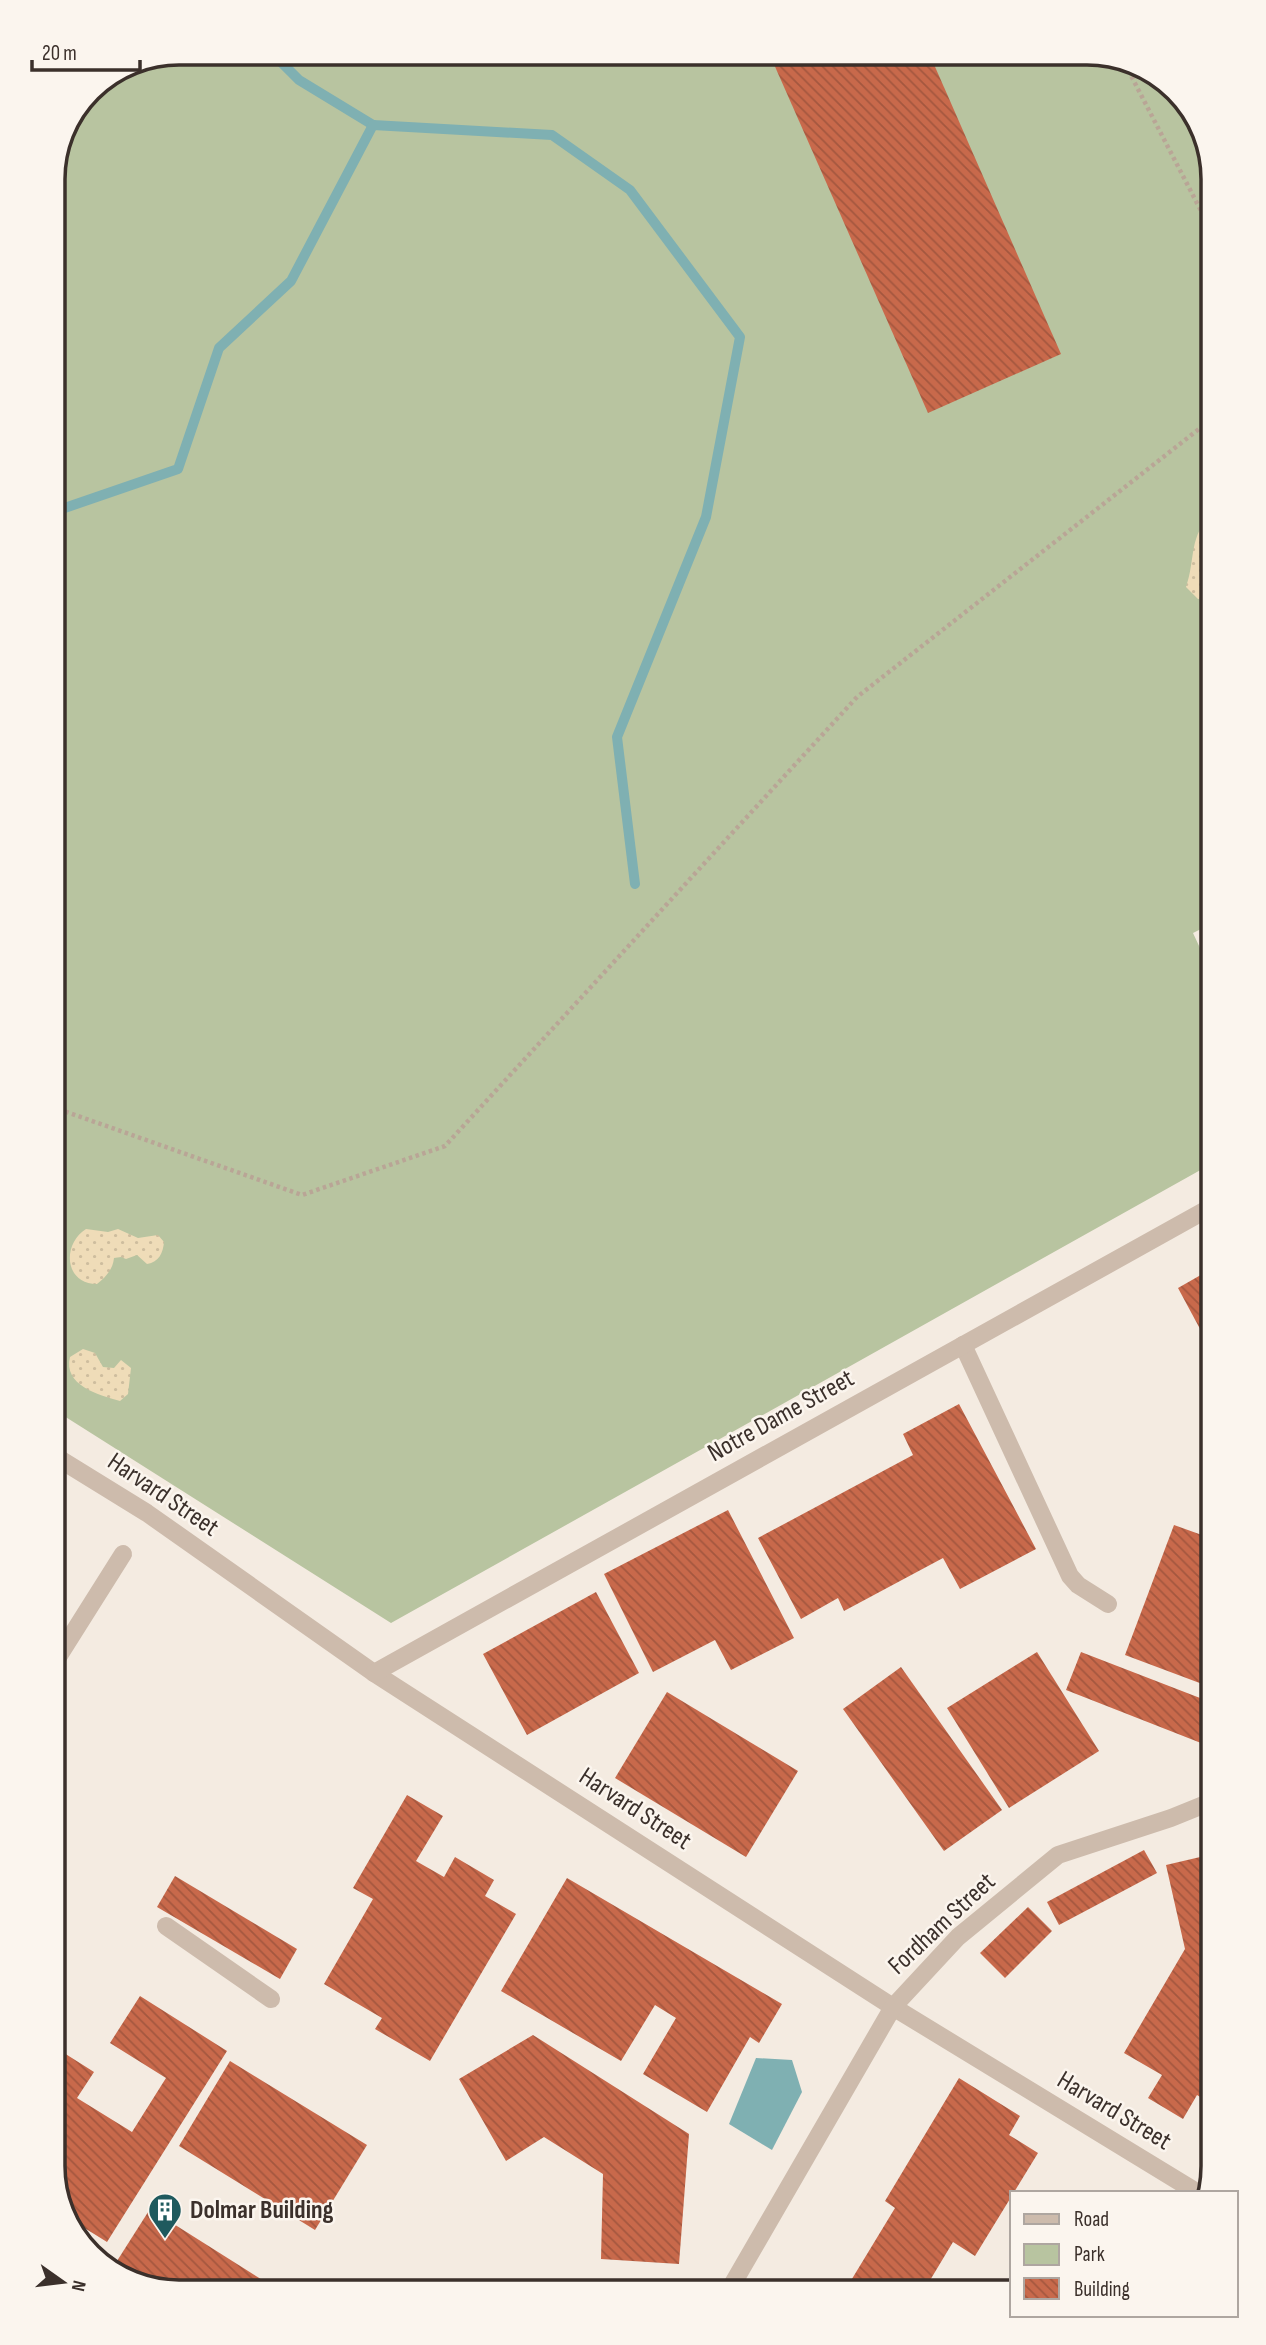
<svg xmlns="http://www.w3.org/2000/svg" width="1266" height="2345" font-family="'Sofia Sans Condensed',sans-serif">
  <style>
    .green { fill: #b8c4a0 }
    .sand { fill: url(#sand-dots) }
    .water { fill: #7fb0b2 }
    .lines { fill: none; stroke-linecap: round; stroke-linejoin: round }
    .stream { stroke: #7fb0b2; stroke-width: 10 }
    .building { fill: url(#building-back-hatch) }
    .path { stroke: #b9a596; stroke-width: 4.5; stroke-dasharray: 3.5 3.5; stroke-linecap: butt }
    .lane { stroke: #cdbbac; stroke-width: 18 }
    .street { stroke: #cdbbac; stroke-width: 18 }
    .labels { text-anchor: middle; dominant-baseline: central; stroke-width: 5; stroke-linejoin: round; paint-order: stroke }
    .street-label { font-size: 26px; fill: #3b302b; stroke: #fbf5ee }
    .poi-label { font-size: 26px; font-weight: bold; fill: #3b302b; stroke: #fbf5ee; text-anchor: start }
    .rim { fill: none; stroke: #3b302b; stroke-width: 3.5 }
  </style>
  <defs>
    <pattern id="sand-dots" width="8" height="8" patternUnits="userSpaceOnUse" patternTransform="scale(1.75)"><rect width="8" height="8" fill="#efdcb8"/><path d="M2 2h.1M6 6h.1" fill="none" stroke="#cebd9e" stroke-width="1.8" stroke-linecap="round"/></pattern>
    <pattern id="building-back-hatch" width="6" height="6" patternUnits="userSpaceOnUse" patternTransform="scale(1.75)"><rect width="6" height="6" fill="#c8694b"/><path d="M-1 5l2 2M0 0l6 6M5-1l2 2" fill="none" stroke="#a4573f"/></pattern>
  </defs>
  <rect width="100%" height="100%" fill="#f4ebe1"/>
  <polygon class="green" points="178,53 1096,53 1164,78 1204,130 1213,178 1213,923 1193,933 1213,976 1213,1163 391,1623 53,1409 53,171 90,89 131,62"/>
  <g class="sand">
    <path d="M1213,514V599H1198L1186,587C1196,559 1188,535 1213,514Z"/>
    <path d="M86,1229L108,1232L118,1229L138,1238L158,1235L164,1242C163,1253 159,1262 147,1264L137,1255L126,1259L121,1257L114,1258C113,1269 106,1277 97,1284C64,1284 62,1244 86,1229Z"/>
    <path d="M83,1349L95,1353L103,1367L114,1368L121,1360L131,1368L128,1394L120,1401C98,1395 63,1385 70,1357Z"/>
  </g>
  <polygon class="water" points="756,2058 792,2060 802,2092 772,2150 729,2124"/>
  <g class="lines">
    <g class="stream">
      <polyline points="272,53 299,80 373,125"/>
      <polyline points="53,512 178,469 219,348 291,281 373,125 552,135 630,190 740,337 706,517 617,737 635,884"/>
    </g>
  </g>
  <g class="building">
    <polygon points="769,53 929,53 1061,354 928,413"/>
    <polygon points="1213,1268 1213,1353 1178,1288"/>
    <polygon points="959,1404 1036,1549 960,1589 943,1558 844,1611 838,1598 801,1619 758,1538 913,1455 903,1434"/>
    <polygon points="728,1510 794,1638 731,1670 715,1640 653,1672 604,1574"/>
    <polygon points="1174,1525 1213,1539 1213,1688 1125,1655"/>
    <polygon points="596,1592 639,1673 527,1735 483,1654"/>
    <polygon points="1037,1652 1099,1751 1009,1808 947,1708"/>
    <polygon points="1081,1652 1213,1703 1213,1710 1201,1743 1066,1690"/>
    <polygon points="901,1667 1002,1810 944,1851 843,1709"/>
    <polygon points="667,1692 798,1771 746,1857 615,1778"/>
    <polygon points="407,1795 443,1816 416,1861 444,1877 455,1857 494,1880 485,1896 516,1914 430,2061 375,2029 382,2018 324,1984 373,1899 353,1888"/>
    <polygon points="1144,1850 1157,1873 1059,1925 1047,1902"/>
    <polygon points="1213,1854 1213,2105 1197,2095 1183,2119 1148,2098 1162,2075 1124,2053 1185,1949 1166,1865"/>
    <polygon points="175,1876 297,1949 280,1979 157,1907"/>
    <polygon points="567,1878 782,2004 759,2043 750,2037 707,2112 643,2074 676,2018 655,2005 621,2061 501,1991"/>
    <polygon points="1028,1907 1052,1931 1005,1978 980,1953"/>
    <polygon points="140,1996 227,2051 107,2242 62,2214 52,2167 53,2046 94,2072 77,2098 132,2132 166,2078 110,2043"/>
    <polygon points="533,2035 689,2134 679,2264 601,2259 603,2174 544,2137 506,2161 459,2079"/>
    <polygon points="230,2061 367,2145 315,2230 179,2146"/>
    <polygon points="959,2078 1020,2116 1009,2135 1038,2153 975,2256 953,2242 923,2292 844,2292 895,2208 885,2201"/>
    <polygon points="150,2209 278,2290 277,2292 171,2292 110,2272"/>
  </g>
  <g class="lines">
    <g class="path">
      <polyline points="1125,64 1213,234"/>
      <polyline points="53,1088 61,1110 302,1195 445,1146 857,697 1213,418"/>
    </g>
    <g class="lane">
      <polyline points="963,1345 1070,1576 1078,1585 1108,1604"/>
      <polyline points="53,1665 123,1554"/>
      <polyline points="166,1926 271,1999"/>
    </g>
    <g class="street">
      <polyline points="53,1455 147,1513 374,1673 893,2007 1198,2193"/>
      <polyline points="374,1673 1213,1206"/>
      <polyline points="728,2292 893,2007 958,1937 1058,1855 1171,1818 1213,1801"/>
    </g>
  </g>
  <defs>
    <g id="building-pin" transform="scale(1.75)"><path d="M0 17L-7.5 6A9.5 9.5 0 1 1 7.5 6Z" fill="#1f5a5e" stroke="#fbf5ee"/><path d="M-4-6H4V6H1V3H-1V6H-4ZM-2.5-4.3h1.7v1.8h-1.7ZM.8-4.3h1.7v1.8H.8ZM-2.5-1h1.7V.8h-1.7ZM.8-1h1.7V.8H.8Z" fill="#fff"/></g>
  </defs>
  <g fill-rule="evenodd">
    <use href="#building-pin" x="165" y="2210"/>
  </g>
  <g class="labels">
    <g class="street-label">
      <text transform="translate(781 1416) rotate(-29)">Notre Dame Street</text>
      <text transform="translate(163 1495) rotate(34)">Harvard Street</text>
      <text transform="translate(635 1809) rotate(33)">Harvard Street</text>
      <text transform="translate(942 1924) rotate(-43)">Fordham Street</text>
      <text transform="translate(1114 2111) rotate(31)">Harvard Street</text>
    </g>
    <g class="poi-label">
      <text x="190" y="2210">Dolmar Building</text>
    </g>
  </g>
  <path d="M0 0H1266V2345H0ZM179 65H1087A114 114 0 0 1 1201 179V2166A114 114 0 0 1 1087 2280H179A114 114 0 0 1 65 2166V179A114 114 0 0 1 179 65Z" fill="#fbf5ee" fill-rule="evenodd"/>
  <path class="rim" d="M179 65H1087A114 114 0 0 1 1201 179V2166A114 114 0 0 1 1087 2280H179A114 114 0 0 1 65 2166V179A114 114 0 0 1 179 65Z"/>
  <rect x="1010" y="2191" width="228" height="126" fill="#fbf5ee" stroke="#aea6a0" stroke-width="2"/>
  <rect x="1024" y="2214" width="35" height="10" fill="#cdbbac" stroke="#aea6a0" stroke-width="2"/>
  <text x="1074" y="2226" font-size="21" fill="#3b302b">Road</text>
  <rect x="1024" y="2244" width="35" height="21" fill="#b8c4a0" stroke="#aea6a0" stroke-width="2"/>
  <text x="1074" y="2261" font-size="21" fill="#3b302b">Park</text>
  <rect x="1024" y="2278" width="35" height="21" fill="url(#building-back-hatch)" stroke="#aea6a0" stroke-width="2"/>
  <text x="1074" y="2296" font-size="21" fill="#3b302b">Building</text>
  <g transform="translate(63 2282) rotate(104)" stroke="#fbf5ee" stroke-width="5" paint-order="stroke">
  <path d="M0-5L12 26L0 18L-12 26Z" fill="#3b302b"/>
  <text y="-10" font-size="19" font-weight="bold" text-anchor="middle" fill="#3b302b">N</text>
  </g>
  <path d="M32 60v10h108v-10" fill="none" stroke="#3b302b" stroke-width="3.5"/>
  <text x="42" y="60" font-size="21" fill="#3b302b" stroke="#fbf5ee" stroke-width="5" paint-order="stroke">20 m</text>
</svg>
